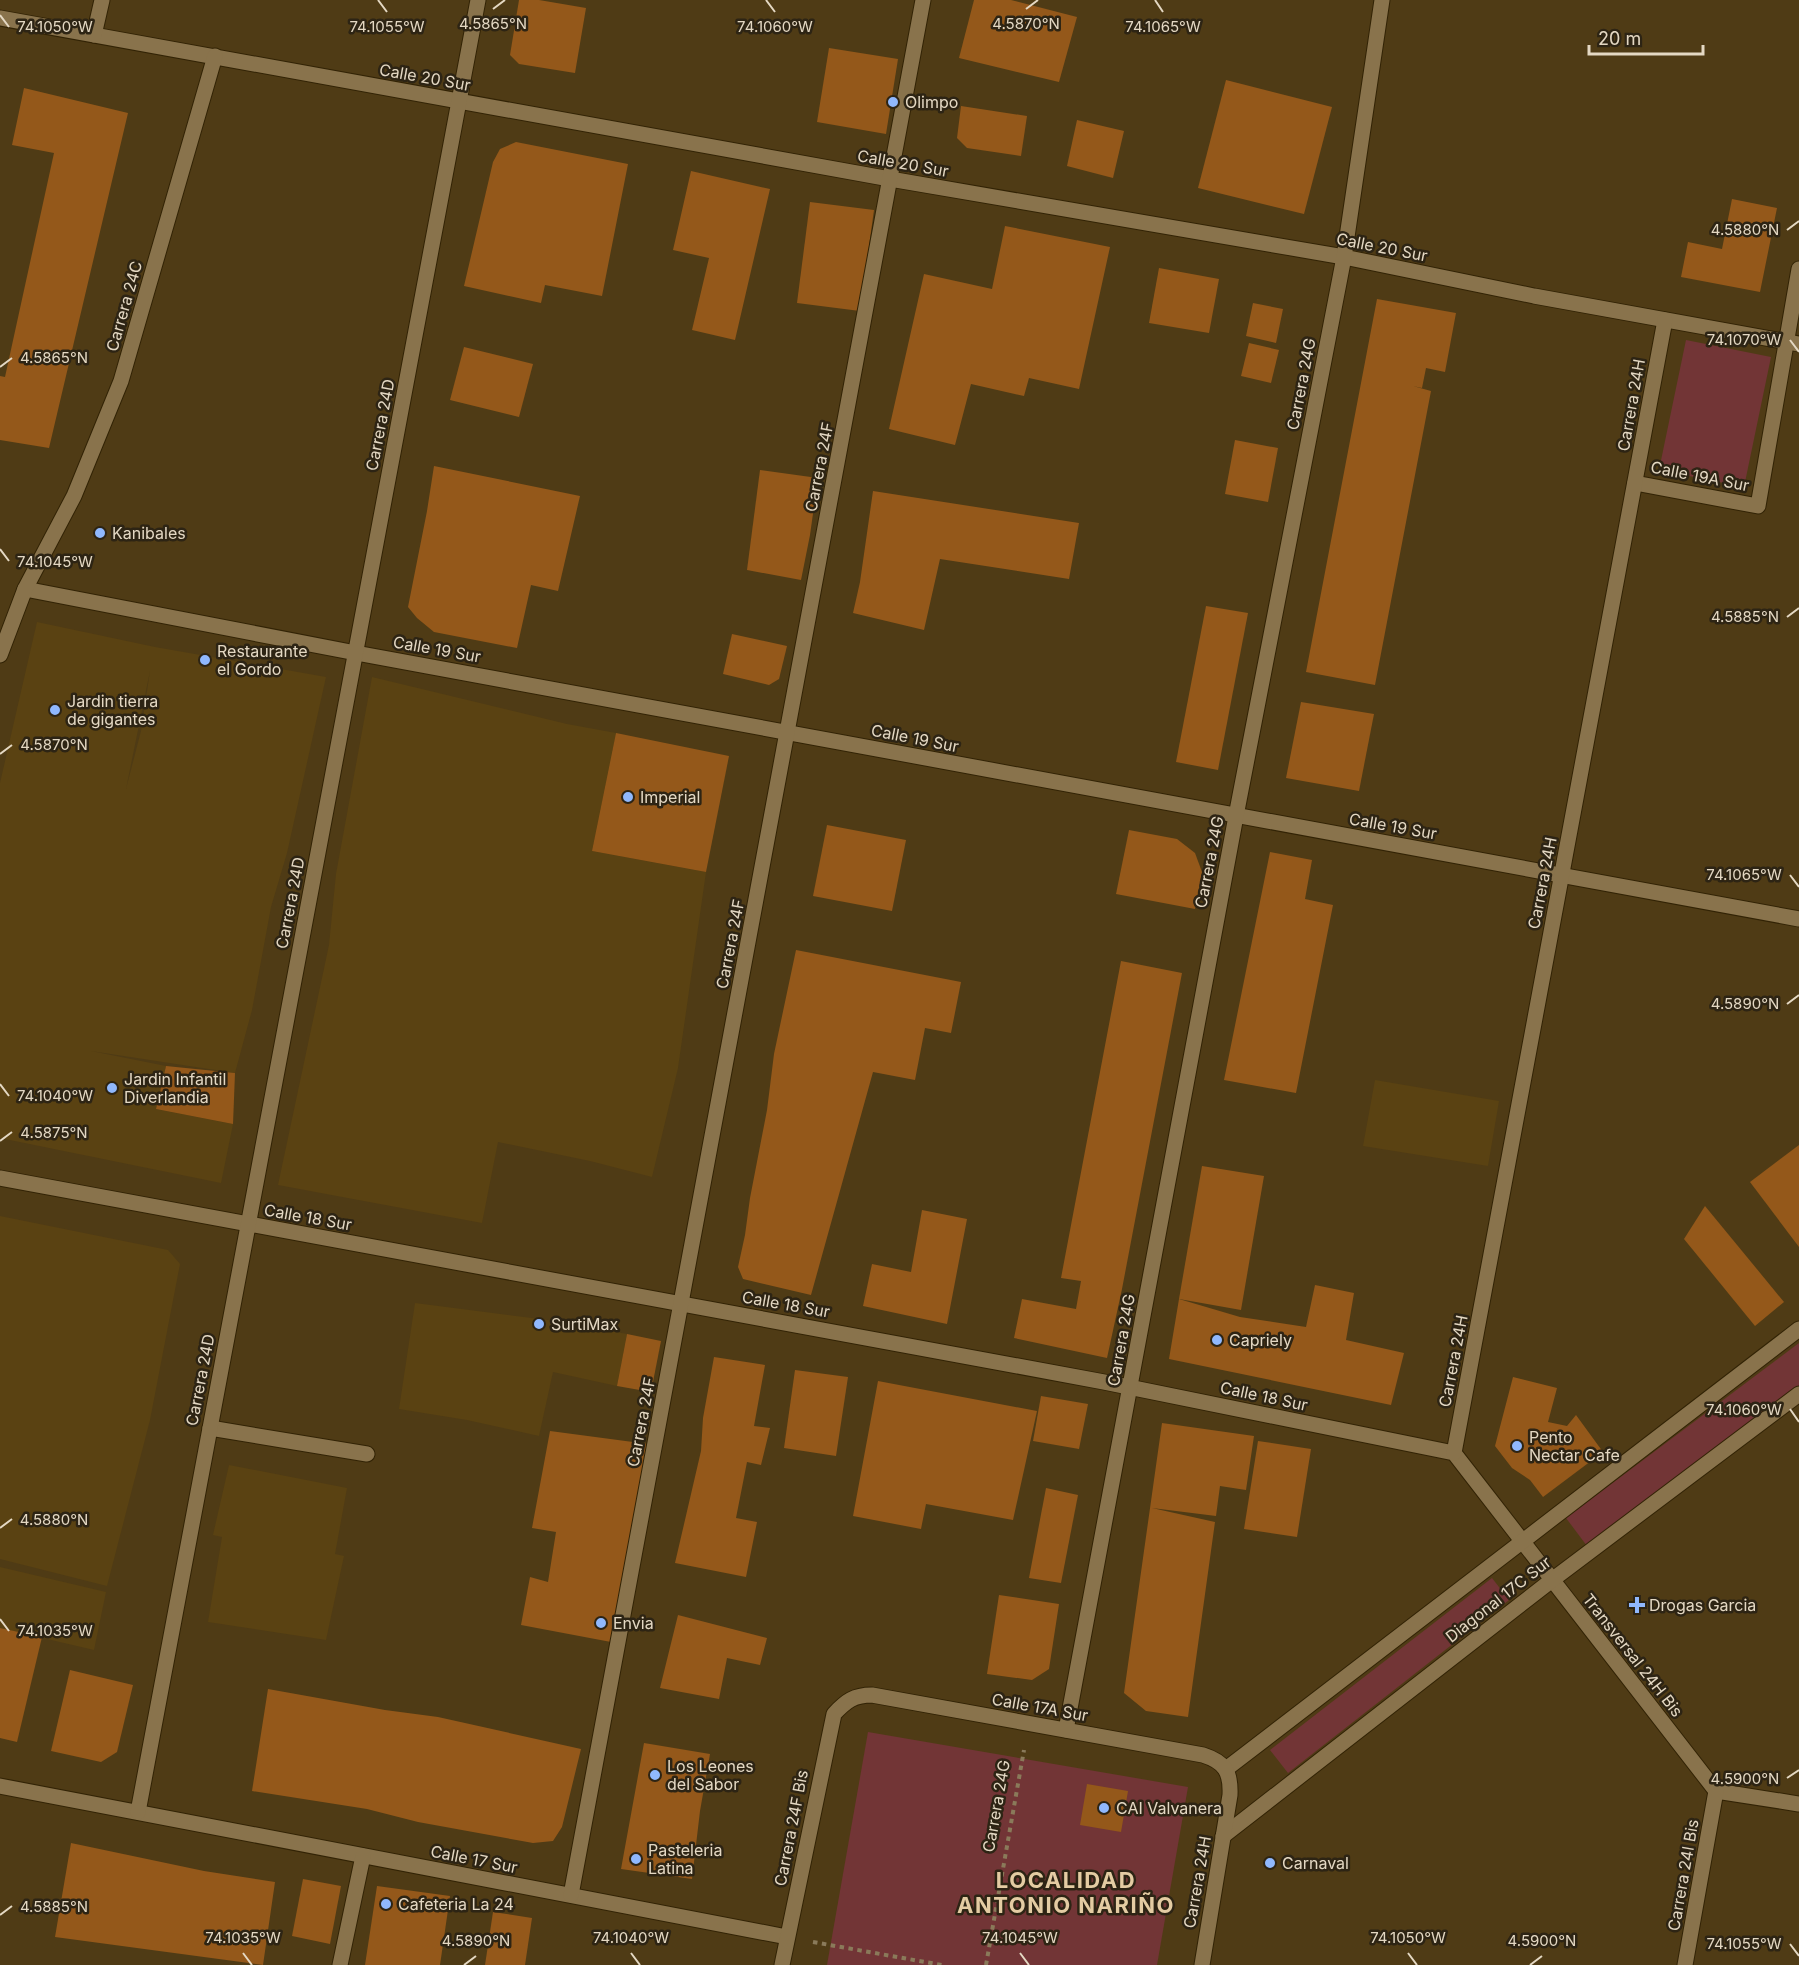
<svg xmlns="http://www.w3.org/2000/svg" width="1799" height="1965" font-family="Inter,sans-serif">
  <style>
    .built { fill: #5a4212; fill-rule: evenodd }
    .green { fill: #723536 }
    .building { fill: #94581a }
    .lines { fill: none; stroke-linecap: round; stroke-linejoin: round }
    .minor-casing { stroke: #322305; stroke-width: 17 }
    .path { stroke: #8a7a5a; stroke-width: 4; stroke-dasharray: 4.5 4.5; stroke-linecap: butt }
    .minor { stroke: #89734c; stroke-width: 15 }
    .ticks { fill: none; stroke: #e4d8c3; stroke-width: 2 }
    .poi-dot { fill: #90b8fd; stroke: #2d2414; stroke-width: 2 }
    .labels { text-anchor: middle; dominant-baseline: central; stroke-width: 5; stroke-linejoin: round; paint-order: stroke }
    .street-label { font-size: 16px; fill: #e4d8c3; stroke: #2d2414 }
    .poi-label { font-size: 16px; fill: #e4d8c3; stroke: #2d2414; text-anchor: start }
    .district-label { font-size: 22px; font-weight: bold; letter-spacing: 1.5px; fill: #e4cca3; stroke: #2d2414 }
    .ticks-label { font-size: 15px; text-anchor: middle; fill: #e4d8c3; stroke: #2d2414; stroke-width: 5; stroke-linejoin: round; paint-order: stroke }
  </style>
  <rect width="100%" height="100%" fill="#4f3b15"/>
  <g class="built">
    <path d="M37,622L155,647L326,677L287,853L271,907L252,1010L235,1073L91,1051L166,1066L156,1109L233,1124L221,1183L0,1138V783ZM150,671L141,731L126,789Z"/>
    <polygon points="372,677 567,724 616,733 592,851 706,872 678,1068 652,1177 590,1161 498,1142 482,1223 278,1185 329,945 336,874"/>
    <polygon points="1375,1080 1499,1101 1488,1166 1363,1146"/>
    <polygon points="0,1216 168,1250 180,1264 150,1420 107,1586 0,1559"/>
    <polygon points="415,1303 563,1322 627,1334 617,1386 553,1372 539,1436 467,1420 399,1409"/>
    <polygon points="229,1465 347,1488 335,1554 344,1556 326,1640 208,1622 222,1537 213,1535"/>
    <polygon points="0,1567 106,1592 94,1650 0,1628"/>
  </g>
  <g class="green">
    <polygon points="1686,340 1771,357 1744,487 1659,470"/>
    <polygon points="1799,1343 1799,1387 1587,1546 1566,1518"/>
    <polygon points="1492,1578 1509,1600 1288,1773 1270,1750"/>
    <polygon points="868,1732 1188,1787 1157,1965 827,1965"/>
  </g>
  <g class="building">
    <polygon points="519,0 539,0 586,8 575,73 519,64 510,55"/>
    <polygon points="974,0 1011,0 1077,17 1059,82 959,58"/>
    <polygon points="829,48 898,59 886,134 817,122"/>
    <polygon points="1226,80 1332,107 1304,214 1198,188"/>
    <polygon points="24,88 128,113 49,448 0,440 0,376 5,377 54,153 12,145"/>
    <polygon points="961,106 1027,116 1021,156 967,148 957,138"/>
    <polygon points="1077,120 1124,131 1113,178 1067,166"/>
    <polygon points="516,142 628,164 602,296 545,285 541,303 464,286 493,162 500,149"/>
    <polygon points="691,171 770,189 735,340 692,330 709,258 673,250"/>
    <polygon points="1732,199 1777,208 1760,292 1681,277 1688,242 1722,249"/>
    <polygon points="810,202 874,210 860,311 797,303"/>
    <polygon points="1005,226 1110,247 1079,389 1029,378 1024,396 971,384 955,445 889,429 924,274 992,289"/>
    <polygon points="1159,268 1219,279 1209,333 1149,323"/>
    <polygon points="1377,299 1456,313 1445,372 1426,368 1422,388 1413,386 1431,391 1375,685 1306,672"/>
    <polygon points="1253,303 1283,309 1276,343 1246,336"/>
    <polygon points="1249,343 1279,350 1271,383 1241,376"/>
    <polygon points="464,347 533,364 519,417 450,400"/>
    <polygon points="1235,440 1278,448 1268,502 1225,494"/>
    <polygon points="434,466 580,496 558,591 531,585 517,648 434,632 417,618 408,607 427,511"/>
    <polygon points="760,470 818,478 810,535 801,580 747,570"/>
    <polygon points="873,491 1079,523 1069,579 940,559 924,630 853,613 860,582"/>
    <polygon points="1206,606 1248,613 1218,770 1176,762"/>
    <polygon points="732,634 787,646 779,679 769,685 723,674"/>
    <polygon points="1301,702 1374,714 1359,791 1286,778"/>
    <polygon points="616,733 729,756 706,872 592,851"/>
    <polygon points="827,825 906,840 892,911 813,896"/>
    <polygon points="1129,830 1177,839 1195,853 1202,872 1195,909 1116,894"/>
    <polygon points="1270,852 1312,860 1305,899 1333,905 1296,1093 1224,1080"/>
    <polygon points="796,950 961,982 951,1033 925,1028 915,1080 873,1072 811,1295 743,1279 738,1267 745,1235 750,1198 767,1110 774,1054"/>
    <polygon points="1121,961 1182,973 1122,1289 1107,1358 1014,1338 1022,1299 1076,1309 1081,1281 1061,1278"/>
    <polygon points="166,1066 235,1073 233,1124 156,1109"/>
    <polygon points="1799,1145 1799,1247 1750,1182"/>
    <polygon points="1202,1166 1264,1176 1241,1310 1179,1299"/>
    <polygon points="1705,1206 1784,1302 1755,1326 1684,1239"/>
    <polygon points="922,1210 967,1219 947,1324 863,1306 872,1264 911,1272"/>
    <polygon points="1315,1285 1354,1293 1346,1340 1404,1353 1391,1405 1169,1359 1179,1299 1240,1317 1306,1327"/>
    <polygon points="627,1334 661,1341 651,1392 617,1386"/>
    <polygon points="714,1357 765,1365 754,1426 770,1428 761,1465 747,1462 736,1518 757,1522 746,1577 675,1563 701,1451 703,1418"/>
    <polygon points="795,1370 848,1377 836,1456 784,1448"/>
    <polygon points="1513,1377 1557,1388 1548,1422 1567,1426 1576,1415 1603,1452 1543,1497 1530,1480 1512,1468 1495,1446"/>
    <polygon points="878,1381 1037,1411 1013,1520 926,1504 921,1529 853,1516"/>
    <polygon points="1041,1396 1088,1404 1079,1449 1033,1441"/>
    <polygon points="1162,1423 1254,1436 1246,1490 1220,1486 1216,1516 1152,1508 1215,1522 1188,1717 1146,1711 1124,1693"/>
    <polygon points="550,1431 648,1444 611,1642 521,1625 530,1577 548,1582 556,1532 532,1528"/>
    <polygon points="1258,1441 1311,1449 1297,1537 1244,1529"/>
    <polygon points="1046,1488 1078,1495 1061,1583 1029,1578"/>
    <polygon points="999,1595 1059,1604 1049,1669 1032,1680 987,1674"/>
    <polygon points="678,1615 767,1638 760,1665 727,1658 719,1699 660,1688"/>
    <polygon points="0,1628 42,1637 17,1742 0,1738"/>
    <polygon points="70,1670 133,1685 117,1752 101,1762 51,1751"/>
    <polygon points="268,1689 385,1710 438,1717 581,1749 562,1827 553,1841 533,1843 418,1822 367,1809 252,1791"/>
    <polygon points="644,1743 710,1754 700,1811 692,1879 621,1869"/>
    <polygon points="1087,1784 1128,1791 1121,1832 1080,1825"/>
    <polygon points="71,1843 204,1871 275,1882 263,1965 55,1937"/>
    <polygon points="303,1879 341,1886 330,1944 292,1936"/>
    <polygon points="377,1886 450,1896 440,1965 365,1965"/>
    <polygon points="493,1912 532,1918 525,1965 485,1965"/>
  </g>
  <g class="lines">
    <g class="minor-casing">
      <g id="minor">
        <polyline points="0,18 890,179 1344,257 1534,296 1799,344"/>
        <polyline points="94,35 102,0"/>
        <polyline points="1635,483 1758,506 1799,269"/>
        <polyline points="25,589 356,653 1799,919"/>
        <polyline points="0,655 25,589 74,496 121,381 215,56"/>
        <polyline points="0,1178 1104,1382 1454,1453 1716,1791"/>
        <polyline points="210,1428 367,1454"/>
        <polyline points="1454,1453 1665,320"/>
        <polyline points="1066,1730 1236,816 1344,257 1382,0"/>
        <polyline points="1226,1769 1799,1329"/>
        <polyline points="0,1786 787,1937"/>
        <polyline points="1716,1791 1799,1804"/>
        <polyline points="138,1812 478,0"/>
        <polyline points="1223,1836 1552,1580 1799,1394"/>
        <polyline points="571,1895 923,0"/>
        <polyline points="340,1965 363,1856"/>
        <path d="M782,1965L834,1714C846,1701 854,1695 872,1695L1203,1755C1225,1762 1231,1772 1230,1795L1202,1965"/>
        <polyline points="1685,1965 1716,1791"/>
      </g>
    </g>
    <g class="path">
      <polyline points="813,1942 942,1965"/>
      <polyline points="986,1965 1024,1750"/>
    </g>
    <use href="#minor" class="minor"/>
  </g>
  <path class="ticks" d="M378,0L387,12M766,0L775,12M1155,0L1163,12M493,9L505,0M1026,9L1038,0M0,15L9,27M1787,230L1799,221M1790,340L1799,352M0,367L12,358M0,549L9,561M1787,617L1799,608M0,754L12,745M1790,875L1799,887M1787,1004L1799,995M0,1084L9,1096M0,1141L12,1132M1790,1409L1799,1422M0,1528L12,1519M0,1619L9,1631M1787,1778L1799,1770M0,1915L12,1906M1790,1944L1799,1956M243,1953L252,1965M631,1953L640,1965M1020,1953L1029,1965M1408,1953L1417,1965M464,1965L476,1956M1530,1965L1542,1956"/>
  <g class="poi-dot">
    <circle cx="893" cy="102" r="6"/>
    <circle cx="100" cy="533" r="6"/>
    <circle cx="205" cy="660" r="6"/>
    <circle cx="55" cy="710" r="6"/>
    <circle cx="628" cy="797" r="6"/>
    <circle cx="112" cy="1088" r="6"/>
    <circle cx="539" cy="1324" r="6"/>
    <circle cx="1217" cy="1340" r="6"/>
    <circle cx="1517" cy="1446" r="6"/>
    <path d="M1634 1596h6v6h6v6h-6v6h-6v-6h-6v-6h6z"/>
    <circle cx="601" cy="1623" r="6"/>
    <circle cx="655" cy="1775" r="6"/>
    <circle cx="1104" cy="1808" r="6"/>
    <circle cx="636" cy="1859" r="6"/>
    <circle cx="1270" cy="1863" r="6"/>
    <circle cx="386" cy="1904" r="6"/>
  </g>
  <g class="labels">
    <g class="street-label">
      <text transform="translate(425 77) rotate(10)">Calle 20 Sur</text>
      <text transform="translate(903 163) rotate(10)">Calle 20 Sur</text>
      <text transform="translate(1382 247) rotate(11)">Calle 20 Sur</text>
      <text transform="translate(124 306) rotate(-74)">Carrera 24C</text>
      <text transform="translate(1301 384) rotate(-79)">Carrera 24G</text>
      <text transform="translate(1631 405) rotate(-80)">Carrera 24H</text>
      <text transform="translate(380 425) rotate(-79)">Carrera 24D</text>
      <text transform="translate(819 467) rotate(-79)">Carrera 24F</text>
      <text transform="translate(1700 476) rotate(11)">Calle 19A Sur</text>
      <text transform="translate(437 649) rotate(10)">Calle 19 Sur</text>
      <text transform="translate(915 738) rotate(11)">Calle 19 Sur</text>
      <text transform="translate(1393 826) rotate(10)">Calle 19 Sur</text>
      <text transform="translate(1209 862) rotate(-79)">Carrera 24G</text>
      <text transform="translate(1542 883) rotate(-79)">Carrera 24H</text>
      <text transform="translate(290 903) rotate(-79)">Carrera 24D</text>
      <text transform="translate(730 944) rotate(-79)">Carrera 24F</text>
      <text transform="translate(308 1217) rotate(10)">Calle 18 Sur</text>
      <text transform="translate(786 1304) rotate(10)">Calle 18 Sur</text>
      <text transform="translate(1121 1340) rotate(-80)">Carrera 24G</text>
      <text transform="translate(1453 1361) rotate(-79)">Carrera 24H</text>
      <text transform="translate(200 1380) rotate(-79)">Carrera 24D</text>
      <text transform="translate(1264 1396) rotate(12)">Calle 18 Sur</text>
      <text transform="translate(641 1422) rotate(-79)">Carrera 24F</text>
      <text transform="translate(1498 1599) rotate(-38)">Diagonal 17C Sur</text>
      <text transform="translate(1633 1655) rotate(52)">Transversal 24H Bis</text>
      <text transform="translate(1040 1707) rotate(10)">Calle 17A Sur</text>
      <text transform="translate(996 1806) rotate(-80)">Carrera 24G</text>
      <text transform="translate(791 1828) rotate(-79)">Carrera 24F Bis</text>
      <text transform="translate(474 1859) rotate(11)">Calle 17 Sur</text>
      <text transform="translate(1683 1875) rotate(-80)">Carrera 24I Bis</text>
      <text transform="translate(1197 1882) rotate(-80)">Carrera 24H</text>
    </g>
    <g class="poi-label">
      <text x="905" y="102">Olimpo</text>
      <text x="112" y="533">Kanibales</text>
      <text x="217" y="651">Restaurante<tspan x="217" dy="18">el Gordo</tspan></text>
      <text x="67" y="701">Jardin tierra<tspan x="67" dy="18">de gigantes</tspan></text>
      <text x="640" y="797">Imperial</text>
      <text x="124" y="1079">Jardin Infantil<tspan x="124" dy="18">Diverlandia</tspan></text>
      <text x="551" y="1324">SurtiMax</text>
      <text x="1229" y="1340">Capriely</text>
      <text x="1529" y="1437">Pento<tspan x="1529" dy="18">Nectar Cafe</tspan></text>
      <text x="1649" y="1605">Drogas Garcia</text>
      <text x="613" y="1623">Envia</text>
      <text x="667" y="1766">Los Leones<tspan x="667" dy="18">del Sabor</tspan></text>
      <text x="1116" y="1808">CAI Valvanera</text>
      <text x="648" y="1850">Pasteleria<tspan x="648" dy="18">Latina</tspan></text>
      <text x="1282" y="1863">Carnaval</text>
      <text x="398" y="1904">Cafeteria La 24</text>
    </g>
    <g class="district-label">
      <text x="1066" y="1880">LOCALIDAD<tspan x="1066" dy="25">ANTONIO NARIÑO</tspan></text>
    </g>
  </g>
  <g class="ticks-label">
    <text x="493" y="29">4.5865°N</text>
    <text x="1026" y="29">4.5870°N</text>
    <text x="55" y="32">74.1050°W</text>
    <text x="387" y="32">74.1055°W</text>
    <text x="775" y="32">74.1060°W</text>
    <text x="1163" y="32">74.1065°W</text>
    <text x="1745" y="235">4.5880°N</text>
    <text x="1744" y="345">74.1070°W</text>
    <text x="54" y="363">4.5865°N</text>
    <text x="55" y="567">74.1045°W</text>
    <text x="1745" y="622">4.5885°N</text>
    <text x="54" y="750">4.5870°N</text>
    <text x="1744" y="880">74.1065°W</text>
    <text x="1745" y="1009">4.5890°N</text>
    <text x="55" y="1101">74.1040°W</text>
    <text x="54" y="1138">4.5875°N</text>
    <text x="1744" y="1415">74.1060°W</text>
    <text x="54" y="1525">4.5880°N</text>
    <text x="55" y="1636">74.1035°W</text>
    <text x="1745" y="1784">4.5900°N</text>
    <text x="54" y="1912">4.5885°N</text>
    <text x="243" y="1943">74.1035°W</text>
    <text x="631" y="1943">74.1040°W</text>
    <text x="1020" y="1943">74.1045°W</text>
    <text x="1408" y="1943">74.1050°W</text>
    <text x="476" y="1946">4.5890°N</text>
    <text x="1542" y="1946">4.5900°N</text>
    <text x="1744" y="1949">74.1055°W</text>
  </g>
  <path d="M1589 45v9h114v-9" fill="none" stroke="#e4d8c3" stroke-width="3"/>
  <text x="1598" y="45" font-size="18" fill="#e4d8c3" stroke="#2d2414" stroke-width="4.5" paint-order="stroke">20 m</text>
</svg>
